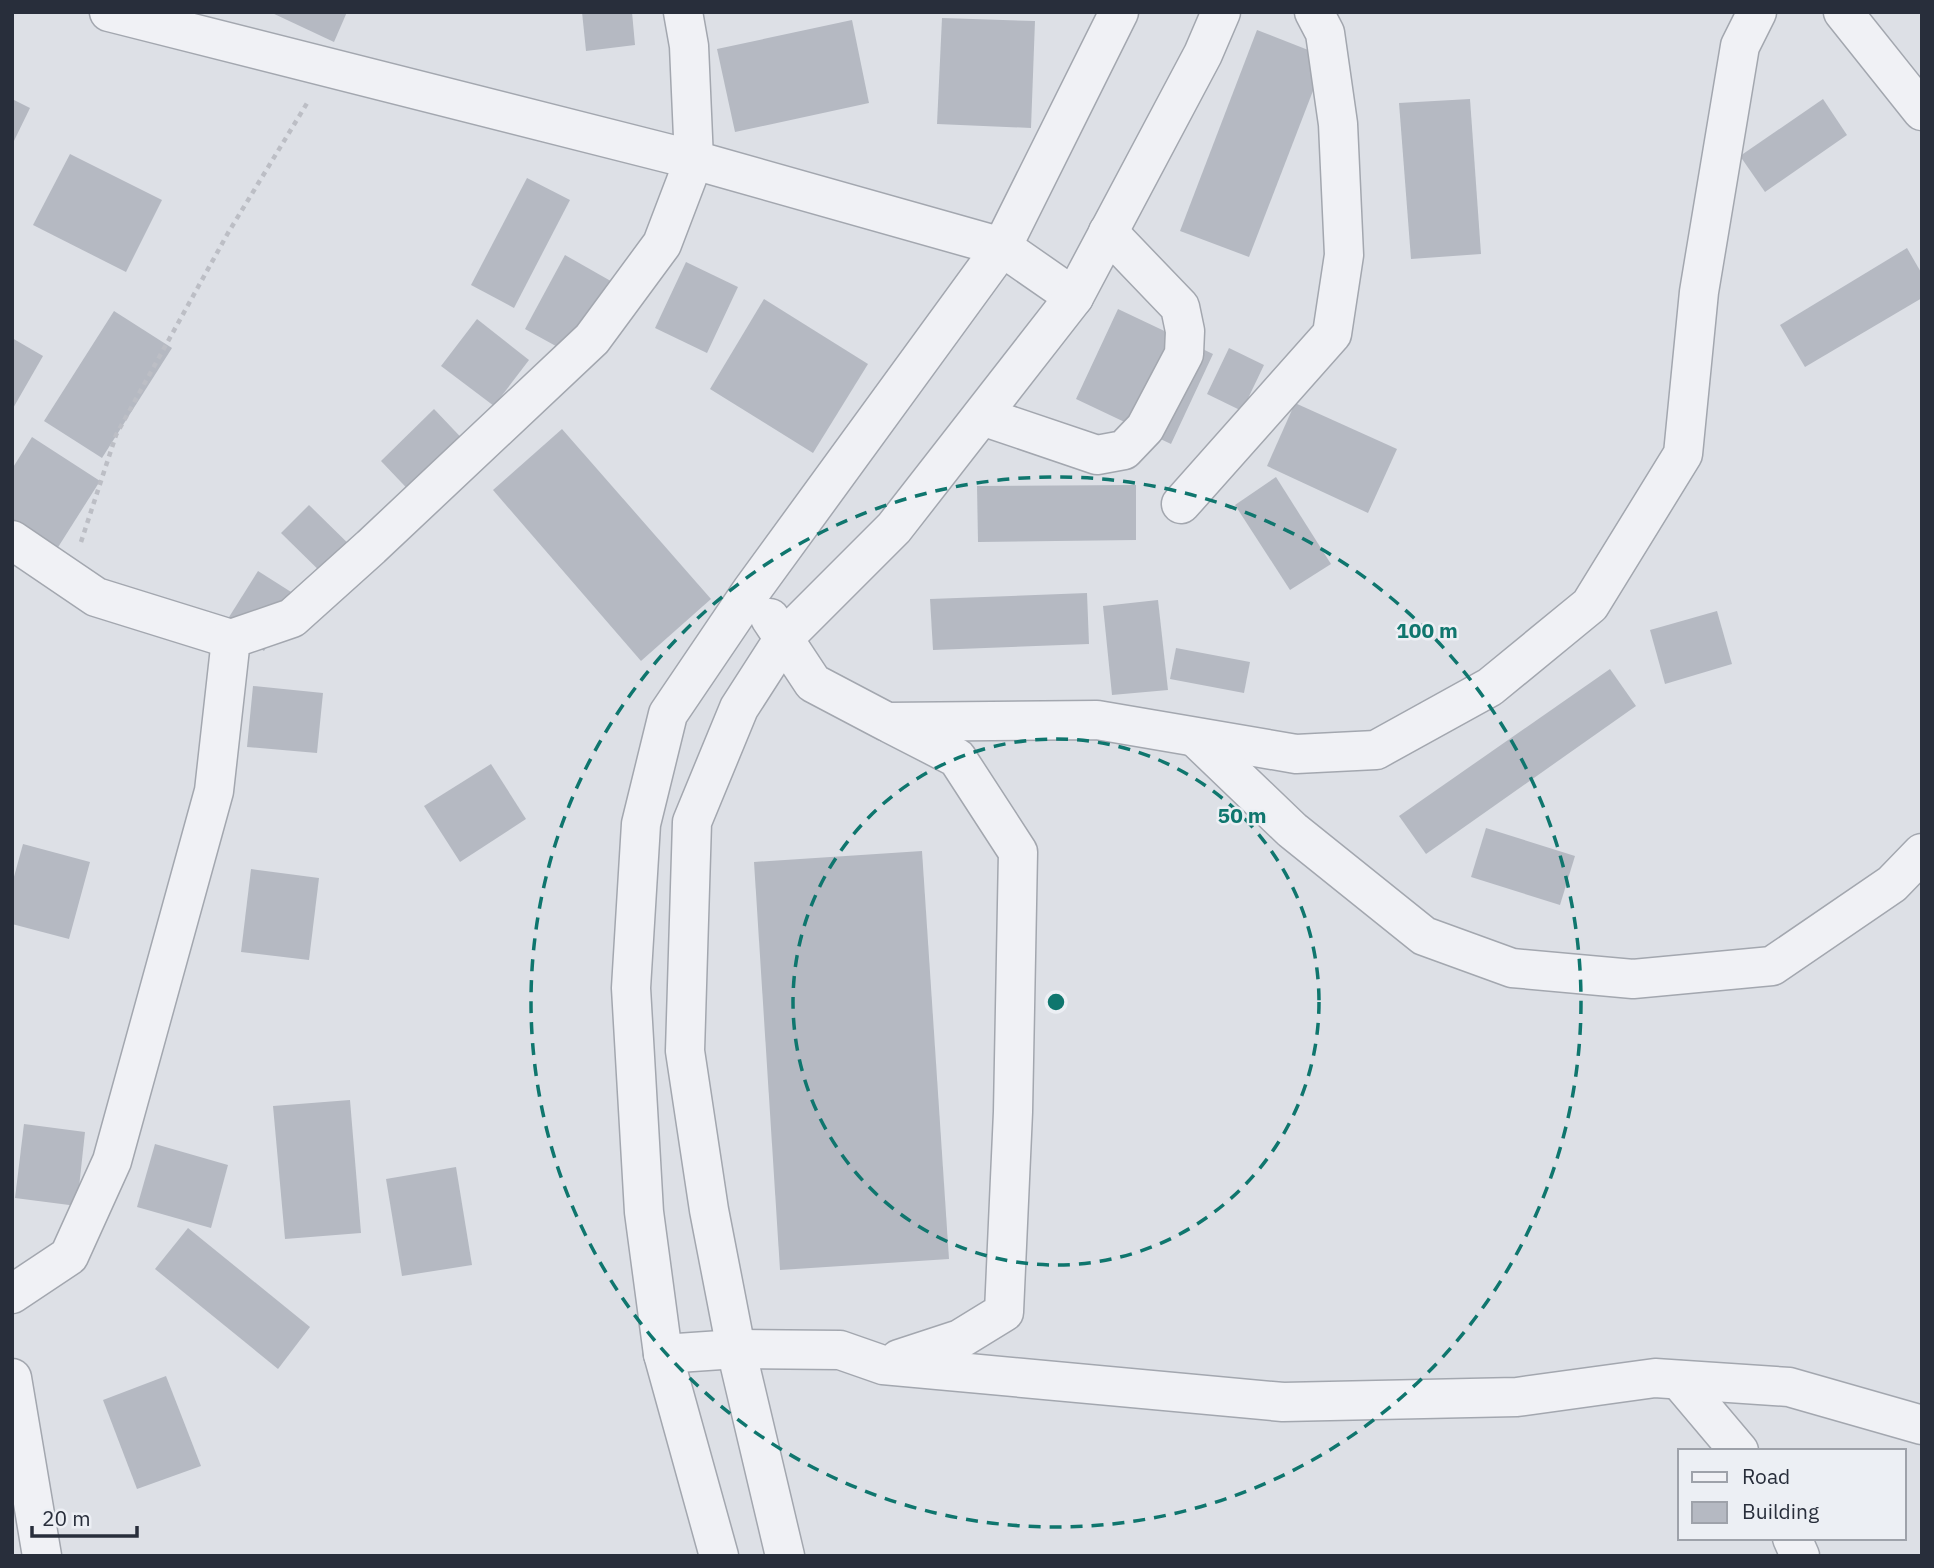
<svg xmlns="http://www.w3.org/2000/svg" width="1934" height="1568" font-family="'IBM Plex Sans',sans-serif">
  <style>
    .building { fill: #b5b9c2 }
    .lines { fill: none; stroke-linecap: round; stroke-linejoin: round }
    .minor-casing { stroke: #a3a7af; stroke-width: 41 }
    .path { stroke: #bcbec5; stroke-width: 4.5; stroke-dasharray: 5 5; stroke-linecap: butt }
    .minor { stroke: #f0f1f5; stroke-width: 38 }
    .ring { fill: none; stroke: #0f766e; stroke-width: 3.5; stroke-dasharray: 12 9 }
    .centre { fill: #0f766e; stroke: #eceff4; stroke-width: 3.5 }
    .ring-label { font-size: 21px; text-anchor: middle; font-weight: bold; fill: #0f766e; stroke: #eceff4; stroke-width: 5; stroke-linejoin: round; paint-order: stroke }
  </style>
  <rect width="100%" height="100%" fill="#dde0e6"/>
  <g class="building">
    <polygon points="270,12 347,12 334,42"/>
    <polygon points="582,12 632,12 635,45 586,51"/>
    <polygon points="942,18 1035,21 1031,128 937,124"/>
    <polygon points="852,20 869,103 735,132 717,49"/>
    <polygon points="1257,30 1326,57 1249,257 1180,231"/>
    <polygon points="12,99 30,108 12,145"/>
    <polygon points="1470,99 1481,254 1411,259 1399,103"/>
    <polygon points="1823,99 1847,135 1765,192 1740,156"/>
    <polygon points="70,154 162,200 126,272 33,225"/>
    <polygon points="527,178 570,200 514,308 471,285"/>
    <polygon points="1907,248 1922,274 1922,298 1805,367 1780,325"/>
    <polygon points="565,255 623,288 583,361 525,329"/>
    <polygon points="686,262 738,287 707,353 655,328"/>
    <polygon points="764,299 868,364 813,453 710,389"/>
    <polygon points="1118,309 1213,354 1171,444 1076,399"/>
    <polygon points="114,311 172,348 102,458 44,421"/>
    <polygon points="477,319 529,360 494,406 441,366"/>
    <polygon points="12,338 43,356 12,410"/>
    <polygon points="1229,348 1264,365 1242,411 1207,394"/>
    <polygon points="1295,403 1397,449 1368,513 1267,466"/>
    <polygon points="434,409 472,449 419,501 381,461"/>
    <polygon points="562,429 711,599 641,661 493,490"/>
    <polygon points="32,437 100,481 55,552 12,524 12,469"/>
    <polygon points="1276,477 1331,564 1290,590 1235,505"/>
    <polygon points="1136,485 1136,540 978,542 977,486"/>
    <polygon points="309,505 363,558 335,586 281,533"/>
    <polygon points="258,571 299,597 264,651 224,625"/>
    <polygon points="1087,593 1089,644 933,650 930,599"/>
    <polygon points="1158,600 1168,690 1112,695 1103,606"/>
    <polygon points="1717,611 1732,664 1665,684 1650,630"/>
    <polygon points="1176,648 1250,662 1244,693 1170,679"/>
    <polygon points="1610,669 1636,706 1426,854 1399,816"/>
    <polygon points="253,686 323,693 317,753 247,747"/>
    <polygon points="491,764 526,819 460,862 424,806"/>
    <polygon points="1486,828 1575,856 1560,905 1471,877"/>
    <polygon points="23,844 90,862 69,939 12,924 12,884"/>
    <polygon points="922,851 949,1259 780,1270 754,862"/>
    <polygon points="251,869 319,878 309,960 241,952"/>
    <polygon points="350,1100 361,1233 285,1239 273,1106"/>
    <polygon points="24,1124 85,1132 77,1206 15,1198"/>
    <polygon points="155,1144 228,1165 211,1228 137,1207"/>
    <polygon points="456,1167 472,1265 402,1276 386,1179"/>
    <polygon points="188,1228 310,1327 278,1369 155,1269"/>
    <polygon points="166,1376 201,1466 137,1489 103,1400"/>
  </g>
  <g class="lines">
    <g class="minor-casing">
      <g id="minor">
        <polyline points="109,12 694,160 1002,247 1074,297"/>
        <polyline points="1843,12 1922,111"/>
        <polyline points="982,416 1097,455 1124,450 1145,428 1184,354 1185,331 1180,307 1108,232"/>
        <polyline points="1181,504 1332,334 1344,255 1338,124 1325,33 1314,12"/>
        <polyline points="12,540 96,597 231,639"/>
        <polyline points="770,618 813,683 887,722 1097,720 1296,754 1376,750 1490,687 1590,605 1683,454 1699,292 1740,46 1757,12"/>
        <polyline points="891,724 957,758 1018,852 1013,1112 1004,1312 960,1339 899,1359"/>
        <polyline points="1196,738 1292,830 1424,936 1512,968 1633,979 1772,966 1892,884 1922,853"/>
        <polyline points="12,1294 69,1256 112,1161 214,791 231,639 292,618 371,547 592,339 662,244 694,160 689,46 683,12"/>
        <polyline points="663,1354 736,1349 840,1350 883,1365 1283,1402 1517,1397 1655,1378 1789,1387 1922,1425"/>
        <polyline points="12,1378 42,1556"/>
        <polyline points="1679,1380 1739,1451"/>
        <polyline points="1792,1538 1800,1556"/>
        <polyline points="719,1556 663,1354 644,1212 631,988 641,824 668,714 752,590 1002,247 1119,12"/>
        <polyline points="785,1556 736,1349 709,1210 685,1051 692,822 739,708 784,638 894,528 1074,297 1203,54 1221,12"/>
      </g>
    </g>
    <polyline class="path" points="81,542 116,435 228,233 309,100"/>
    <use href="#minor" class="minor"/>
  </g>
  <g class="ring">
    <circle cx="1056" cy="1002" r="263"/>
    <circle cx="1056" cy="1002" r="525"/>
  </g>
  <circle cx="1056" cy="1002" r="10" class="centre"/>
  <g class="ring-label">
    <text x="1427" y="638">100 m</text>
    <text x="1242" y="823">50 m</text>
  </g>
  <rect width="1934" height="1568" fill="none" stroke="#282e3b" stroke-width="28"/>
  <rect x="1678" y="1449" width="228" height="91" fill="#eceff4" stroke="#9ea2aa" stroke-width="2"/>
  <rect x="1692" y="1472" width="35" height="10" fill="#f0f1f5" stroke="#9ea2aa" stroke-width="2"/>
  <text x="1742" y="1484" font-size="21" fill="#282e3b">Road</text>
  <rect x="1692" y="1502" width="35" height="21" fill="#b5b9c2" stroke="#9ea2aa" stroke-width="2"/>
  <text x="1742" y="1519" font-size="21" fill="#282e3b">Building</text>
  <path d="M32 1526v10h105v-10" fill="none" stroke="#282e3b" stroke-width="3.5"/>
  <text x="42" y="1526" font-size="21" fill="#282e3b" stroke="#eceff4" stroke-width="5" paint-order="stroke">20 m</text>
</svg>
